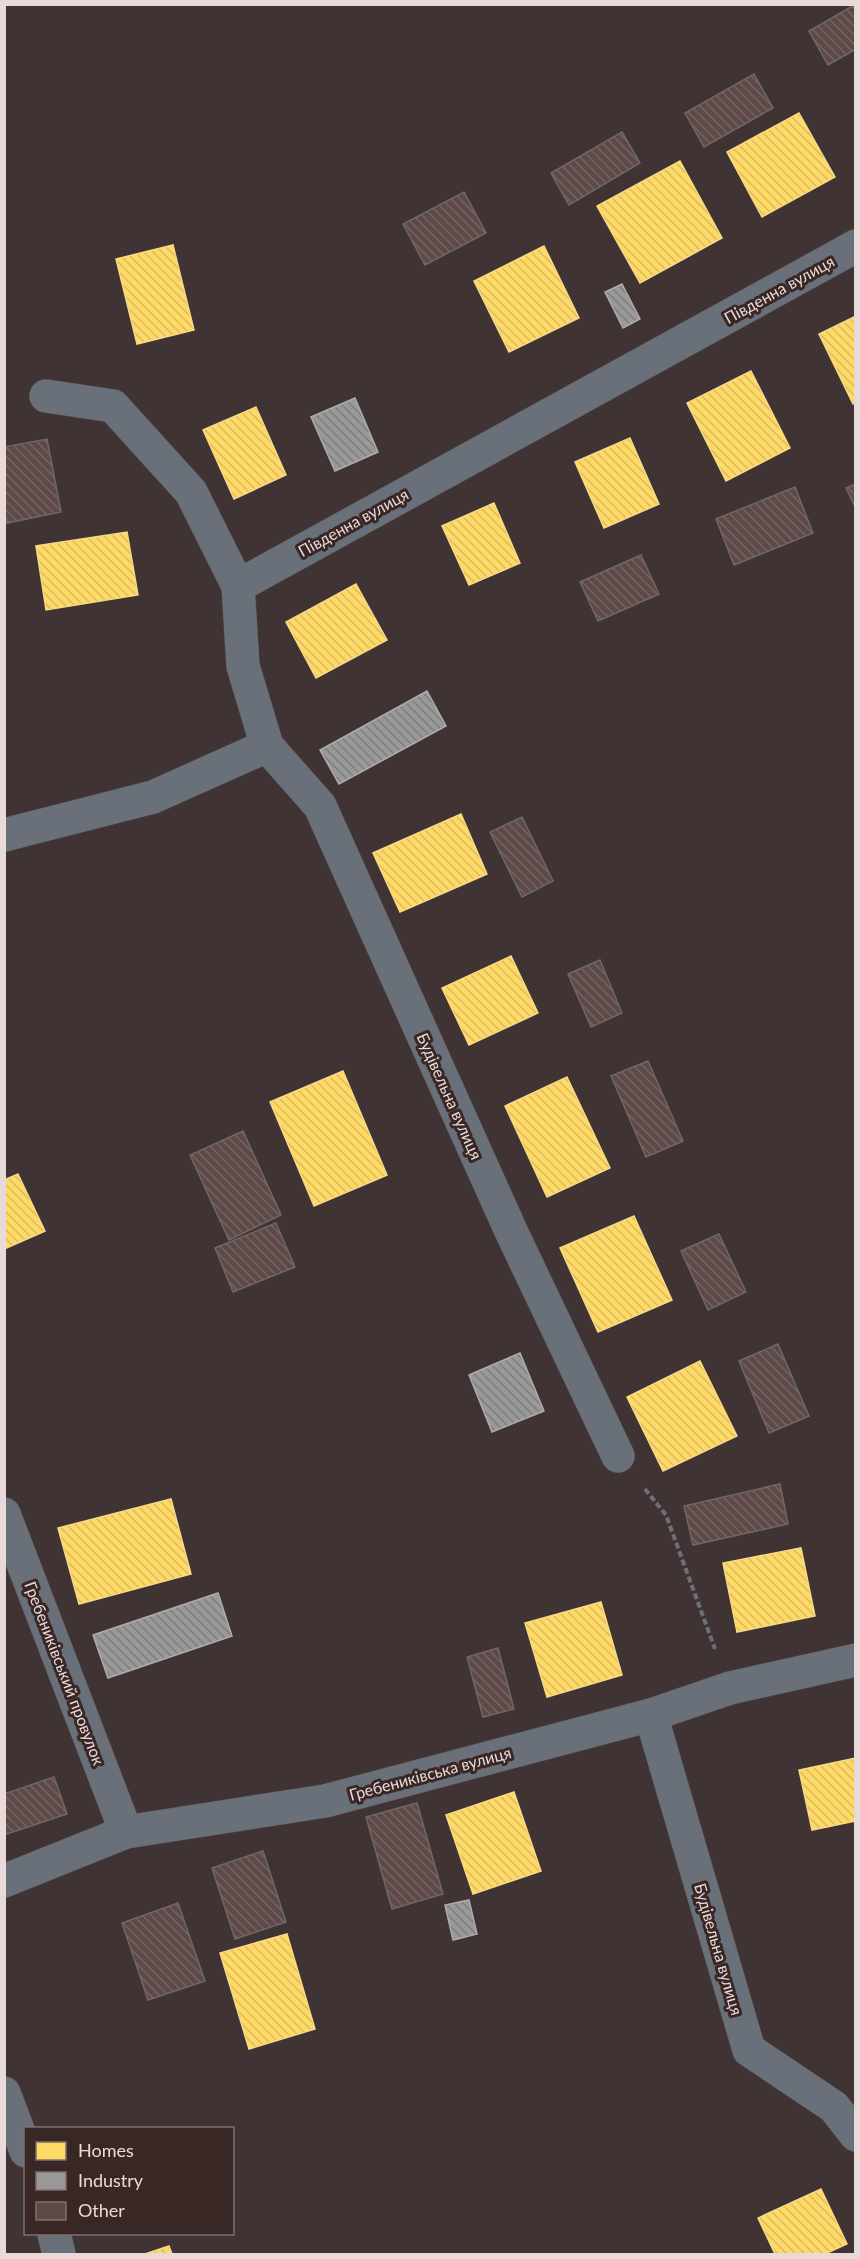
<svg xmlns="http://www.w3.org/2000/svg" width="860" height="2259" font-family="Lato,sans-serif">
  <style>
    .homes { fill: url(#homes-back-hatch); stroke: #f8d988; stroke-width: 1.5 }
    .industry { fill: url(#industry-back-hatch); stroke: #b0acac; stroke-width: 1.5 }
    .building { fill: url(#building-back-hatch); stroke: #706766; stroke-width: 1.5 }
    .lines { fill: none; stroke-linecap: round; stroke-linejoin: round }
    .minor-casing { stroke: #5c5352; stroke-width: 34 }
    .path { stroke: #6d7077; stroke-width: 4; stroke-dasharray: 6 3; stroke-linecap: butt }
    .minor { stroke: #69707a; stroke-width: 33 }
    .labels { text-anchor: middle; dominant-baseline: central; stroke-width: 6; stroke-linejoin: round; paint-order: stroke }
    .street-label { font-size: 16px; fill: #e7dad8; stroke: #392725 }
  </style>
  <defs>
    <pattern id="homes-back-hatch" width="6" height="6" patternUnits="userSpaceOnUse" patternTransform="scale(1.5)"><rect width="6" height="6" fill="#ffd966"/><path d="M-1 5l2 2M0 0l6 6M5-1l2 2" fill="none" stroke="#dabb5f"/></pattern>
    <pattern id="industry-back-hatch" width="6" height="6" patternUnits="userSpaceOnUse" patternTransform="scale(1.5)"><rect width="6" height="6" fill="#999"/><path d="M-1 5l2 2M0 0l6 6M5-1l2 2" fill="none" stroke="#807f7f"/></pattern>
    <pattern id="building-back-hatch" width="6" height="6" patternUnits="userSpaceOnUse" patternTransform="scale(1.5)"><rect width="6" height="6" fill="#5d4948"/><path d="M-1 5l2 2M0 0l6 6M5-1l2 2" fill="none" stroke="#746362"/></pattern>
  </defs>
  <rect width="100%" height="100%" fill="#3f3433"/>
  <g class="homes">
    <polygon points="799,113 835,177 762,217 727,152"/>
    <polygon points="680,161 722,238 640,283 597,206"/>
    <polygon points="173,245 194,330 137,344 116,259"/>
    <polygon points="544,246 579,318 509,352 474,281"/>
    <polygon points="856,316 856,402 853,404 819,334"/>
    <polygon points="751,371 790,448 726,481 687,403"/>
    <polygon points="256,407 286,475 234,499 203,430"/>
    <polygon points="630,438 659,504 604,528 575,462"/>
    <polygon points="494,503 520,563 469,585 442,526"/>
    <polygon points="127,532 138,595 46,610 36,546"/>
    <polygon points="356,584 387,640 316,678 286,622"/>
    <polygon points="461,814 487,874 400,912 373,853"/>
    <polygon points="511,956 538,1013 469,1045 442,988"/>
    <polygon points="343,1071 387,1175 314,1206 270,1102"/>
    <polygon points="567,1077 610,1168 547,1197 505,1106"/>
    <polygon points="18,1174 45,1231 4,1249 4,1180"/>
    <polygon points="634,1216 672,1300 598,1332 560,1248"/>
    <polygon points="700,1361 737,1436 663,1471 627,1397"/>
    <polygon points="171,1499 191,1574 79,1604 58,1528"/>
    <polygon points="801,1548 815,1616 737,1632 723,1563"/>
    <polygon points="601,1602 622,1675 547,1697 525,1623"/>
    <polygon points="856,1758 856,1821 812,1830 799,1770"/>
    <polygon points="514,1792 541,1871 473,1894 446,1815"/>
    <polygon points="287,1934 315,2029 249,2049 220,1953"/>
    <polygon points="821,2189 847,2244 825,2254 775,2254 758,2218"/>
    <polygon points="169,2246 172,2254 145,2254"/>
  </g>
  <g class="industry">
    <polygon points="622,284 640,319 623,328 605,292"/>
    <polygon points="355,398 378,452 335,471 311,417"/>
    <polygon points="427,691 446,726 339,784 320,750"/>
    <polygon points="520,1353 544,1411 492,1432 469,1375"/>
    <polygon points="218,1593 232,1636 108,1678 93,1635"/>
    <polygon points="469,1900 477,1934 453,1940 445,1905"/>
  </g>
  <g class="building">
    <polygon points="856,4 856,49 828,65 809,31"/>
    <polygon points="754,74 773,108 704,147 685,113"/>
    <polygon points="622,132 640,163 569,205 551,173"/>
    <polygon points="464,192 486,233 425,265 403,224"/>
    <polygon points="47,439 61,512 7,523 4,507 4,447"/>
    <polygon points="856,484 856,509 846,488"/>
    <polygon points="795,487 813,533 734,565 716,519"/>
    <polygon points="641,555 659,594 598,621 580,582"/>
    <polygon points="522,817 553,881 522,897 490,832"/>
    <polygon points="600,960 622,1013 591,1027 568,974"/>
    <polygon points="648,1061 683,1141 646,1157 611,1076"/>
    <polygon points="243,1131 281,1215 229,1240 190,1155"/>
    <polygon points="276,1223 295,1267 233,1292 215,1248"/>
    <polygon points="719,1234 746,1292 708,1310 681,1251"/>
    <polygon points="778,1344 809,1416 769,1433 739,1361"/>
    <polygon points="780,1484 788,1524 693,1545 684,1506"/>
    <polygon points="498,1648 514,1709 483,1717 467,1657"/>
    <polygon points="54,1777 67,1814 4,1835 4,1794"/>
    <polygon points="417,1803 443,1894 392,1909 366,1817"/>
    <polygon points="263,1851 286,1922 235,1939 212,1868"/>
    <polygon points="178,1903 205,1981 148,2000 122,1923"/>
  </g>
  <g class="lines">
    <g class="minor-casing">
      <g id="minor">
        <polyline points="46,396 113,406 191,492 238,586"/>
        <polyline points="267,746 320,806 511,1231 618,1456"/>
        <polyline points="4,835 153,797 267,746 243,666 238,586 856,246"/>
        <polyline points="4,1514 126,1832"/>
        <polyline points="651,1715 749,2050 834,2107 856,2135"/>
        <polyline points="4,1881 126,1832 325,1801 651,1715 730,1688 856,1660"/>
        <polyline points="4,2093 26,2151"/>
        <polyline points="54,2234 59,2254"/>
      </g>
    </g>
    <polyline class="path" points="645,1489 666,1515 715,1649"/>
    <use href="#minor" class="minor"/>
  </g>
  <g class="labels">
    <g class="street-label">
      <text transform="translate(779 289) rotate(-29)">Південна вулиця</text>
      <text transform="translate(353 522) rotate(-29)">Південна вулиця</text>
      <text transform="translate(450 1096) rotate(66)">Будівельна вулиця</text>
      <text transform="translate(65 1673) rotate(69)">Гребениківський провулок</text>
      <text transform="translate(430 1773) rotate(-15)">Гребениківська вулиця</text>
      <text transform="translate(719 1949) rotate(74)">Будівельна вулиця</text>
    </g>
  </g>
  <rect width="860" height="2259" fill="none" stroke="#e7dad8" stroke-width="12"/>
  <rect x="24" y="2127" width="210" height="108" fill="#392725" stroke="#7f6f6d" stroke-width="1.5"/>
  <rect x="36" y="2142" width="30" height="18" fill="#ffd966" stroke="#7f6f6d" stroke-width="1.5"/>
  <text x="78" y="2157" font-size="18" fill="#e7dad8">Homes</text>
  <rect x="36" y="2172" width="30" height="18" fill="#999999" stroke="#7f6f6d" stroke-width="1.5"/>
  <text x="78" y="2187" font-size="18" fill="#e7dad8">Industry</text>
  <rect x="36" y="2202" width="30" height="18" fill="#5d4948" stroke="#7f6f6d" stroke-width="1.5"/>
  <text x="78" y="2217" font-size="18" fill="#e7dad8">Other</text>
</svg>
